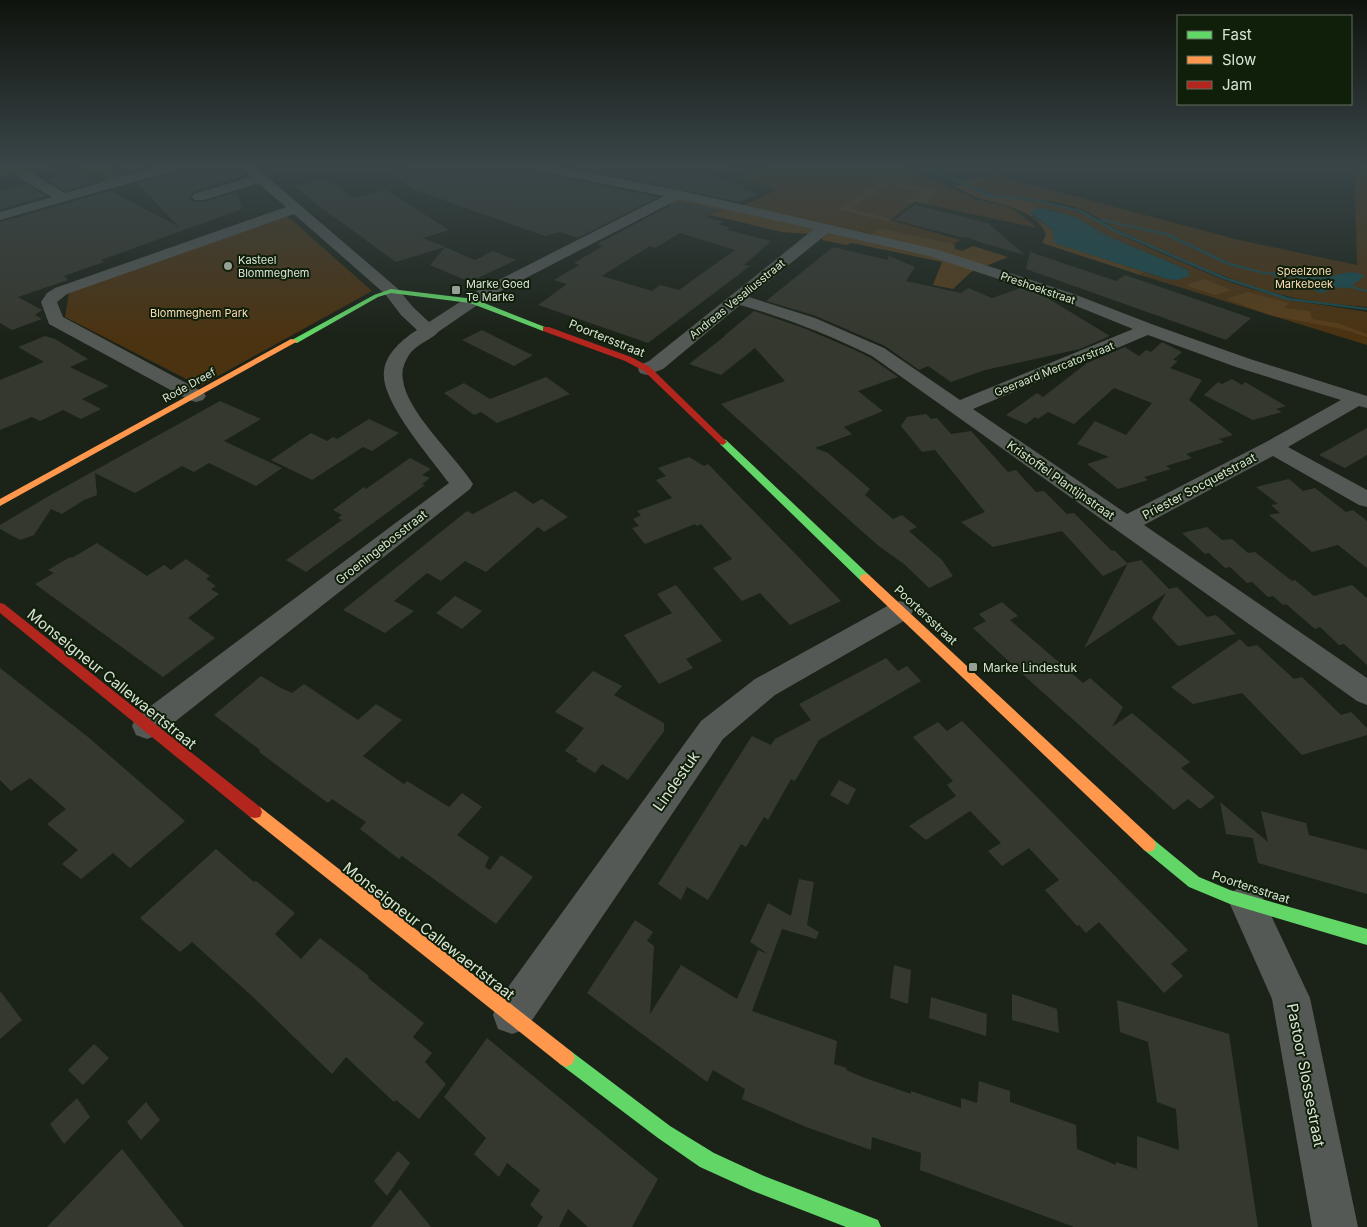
<svg xmlns="http://www.w3.org/2000/svg" width="1367" height="1227" font-family="Inter,sans-serif">
  <style>
    .green { fill: #4b3312 }
    .forest { fill: #583e1a }
    .water { fill: #194c50 }
    .lines { fill: none; stroke-linecap: round; stroke-linejoin: round }
    .stream { fill: #194c50; fill-rule: evenodd }
    .building { fill: #35382e; fill-rule: evenodd }
    .street { fill: #545955; fill-rule: evenodd }
    .fast { fill: #63d668; fill-rule: evenodd }
    .slow { fill: #ff974d; fill-rule: evenodd }
    .jam { fill: #b3261e; fill-rule: evenodd }
    .poi-dot { fill: #97a094; stroke: #101f0a; stroke-width: 2 }
    .labels { text-anchor: middle; dominant-baseline: central; stroke-width: 4; stroke-linejoin: round; paint-order: stroke }
    .far-poi-label { font-size: 11px; fill: #dae4d6; stroke: #101f0a; text-anchor: start }
    .far-park-label { font-size: 11px; fill: #fedcb8; stroke: #101f0a }
    .far-street-label { font-size: 11px; fill: #dae4d6; stroke: #101f0a }
    .street-label { font-size: 12px; fill: #dae4d6; stroke: #101f0a }
    .poi-label { font-size: 12px; fill: #dae4d6; stroke: #101f0a; text-anchor: start }
    .near-street-label { font-size: 15px; fill: #dae4d6; stroke: #101f0a }
  </style>
  <rect width="100%" height="100%" fill="#1b2318"/>
  <g class="green">
    <polygon points="772,164 898,164 975,199 1008,207 1020,214 1037,228 925,204 937,191 887,178 837,209 886,222 890,220 961,240 954,244 879,228 871,234 742,206 777,190 739,177"/>
    <path d="M1354,164H1367V307C1343,305 1319,303 1295,298C1238,286 1182,258 1129,235C1113,229 1100,218 1085,211C1049,195 1007,202 971,186L991,174L1239,240L1357,265Z"/>
    <polygon points="888,184 916,192 904,203 911,204 892,219 852,208"/>
    <polygon points="1024,201 1037,201 1082,213 1131,240 1221,279 1248,288 1291,300 1367,312 1367,345 1140,275 1145,272 1167,279 1188,270 1107,236 1075,217 1052,210 1039,209"/>
    <polygon points="286,215 372,291 200,386 65,317 69,292"/>
  </g>
  <g class="forest">
    <polygon points="0,164 60,164 36,170 38,174 22,178 13,173 0,176"/>
    <polygon points="80,164 107,164 124,177 98,185 106,179 96,172 71,178 68,175 84,168"/>
    <path d="M977,177L983,179L972,187L986,193L1018,196L1039,209L1032,210V216L1053,230L1055,243L1145,272L1140,275L1042,243L1046,234C1036,208 998,205 976,197C969,194 962,190 955,187L963,184L956,180L959,179L967,181Z"/>
    <polygon points="887,178 938,191 925,204 915,202 911,204 904,203 916,192 888,184 852,208 892,219 886,222 837,209"/>
    <polygon points="680,198 811,227 814,230 808,234 782,232 668,205"/>
    <polygon points="879,228 954,244 955,249 962,251 973,246 1008,257 971,272 953,289 933,285 942,262 852,243 846,245 822,240 822,237 826,232 866,238"/>
    <polygon points="1205,279 1231,290 1215,295 1190,287 1187,284"/>
    <polygon points="1248,292 1289,303 1284,308 1310,311 1312,319 1337,323 1367,334 1367,337 1342,329 1273,316 1226,299"/>
  </g>
  <g class="water">
    <polygon points="1042,208 1075,217 1107,236 1188,270 1189,276 1178,280 1167,279 1054,243 1053,230 1030,213 1032,210"/>
    <path d="M1274,272C1290,274 1310,279 1326,277C1342,275 1349,268 1365,276L1348,288L1328,287L1325,293L1318,292L1310,288V283L1300,278L1274,277Z"/>
  </g>
  <g class="lines">
    <g class="stream">
      <polygon points="916,164 921,164 992,195 1035,199 1081,210 1119,231 1225,277 1290,298 1367,308 1367,310 1287,300 1223,279 1117,233 1079,212 1035,201 990,197"/>
      <polygon points="1102,219 1167,233 1230,263 1264,272 1281,273 1283,274 1281,275 1264,274 1228,265 1165,235 1101,221 1100,220"/>
      <polygon points="1340,283 1367,290 1367,292 1340,285"/>
    </g>
  </g>
  <g class="building">
    <polygon points="119,164 159,164 128,173"/>
    <polygon points="190,164 236,164 246,175 193,192 190,198 194,202 204,202 237,192 242,209 101,260 104,262 64,276 68,280 18,297 42,310 35,315 42,319 12,330 0,323 0,222 110,191 179,227 137,183 187,169"/>
    <polygon points="412,164 517,164 525,170 658,197 578,238 560,232 545,236 415,190 390,173"/>
    <polygon points="558,164 734,164 714,175 746,186 741,188 758,194 739,202"/>
    <polygon points="74,172 95,183 65,191 45,179"/>
    <polygon points="326,179 353,198 386,190 449,230 423,238 445,247 396,262 316,204 295,186"/>
    <polygon points="26,184 47,196 0,210 0,191"/>
    <path d="M679,201L721,210L706,217L723,222L718,224L730,228L727,230L771,241L744,265L750,266L648,343L538,305L567,284L554,280L579,265L574,263L603,246L597,244ZM680,233L735,250L679,290L660,285L652,291L602,276L650,246L655,248Z"/>
    <polygon points="915,205 988,223 1025,255 983,243 966,237 964,238 894,220"/>
    <polygon points="445,247 475,260 493,251 516,260 470,282 430,265"/>
    <polygon points="833,247 887,260 889,256 915,267 906,281 961,293 968,288 992,298 1021,288 1044,296 1110,336 1080,349 985,370 951,382 928,366 919,370 885,346 816,316 766,301"/>
    <polygon points="1030,252 1116,281 1125,275 1251,318 1226,340 1026,269"/>
    <polygon points="754,311 806,329 855,350 871,358 898,377 858,391 883,411 844,427 852,434 815,448 828,453 870,489 865,495 893,519 902,515 917,527 909,531 942,560 953,576 929,588 904,564 880,547 856,526 721,404 785,381 755,348 721,375 689,364 725,336 724,336"/>
    <polygon points="482,330 528,353 533,355 514,366 462,340"/>
    <polygon points="45,336 55,339 88,359 70,367 109,386 82,399 101,409 81,419 63,410 40,421 32,417 0,430 0,380 44,362 18,347"/>
    <polygon points="1162,342 1182,352 1173,360 1178,361 1170,368 1202,380 1189,400 1233,435 1219,439 1224,442 1186,454 1192,458 1166,466 1171,469 1144,477 1148,480 1118,489 1087,464 1109,457 1077,444 1095,421 1126,435 1152,403 1114,388 1074,424 1048,412 1038,419 1035,417 1026,424 1006,415 1037,393 1043,397 1087,363 1125,347 1139,356 1146,350 1151,352"/>
    <polygon points="546,377 570,394 497,423 481,412 474,415 444,393 464,383 490,399"/>
    <polygon points="1232,379 1242,385 1245,382 1286,406 1276,409 1282,412 1253,420 1204,395 1218,382 1222,384"/>
    <polygon points="220,401 261,419 224,441 282,468 256,486 209,463 194,472 182,466 135,493 95,473 97,495 84,500 62,514 51,509 34,535 20,540 0,529 0,525 47,497"/>
    <polygon points="926,414 931,419 937,418 951,434 971,431 1008,472 1016,470 1036,492 1044,491 1067,514 1074,513 1112,551 1114,550 1128,564 1103,576 1062,531 993,547 961,522 985,512 935,450 922,452 901,426 907,417"/>
    <polygon points="369,419 399,433 372,451 363,447 312,480 271,460 311,433 327,441 333,437 337,439"/>
    <polygon points="1367,428 1367,455 1345,468 1319,455"/>
    <polygon points="689,457 704,466 708,464 841,601 790,625 760,593 742,601 713,568 732,559 701,524 697,526 695,524 645,544 632,528 639,526 633,519 641,515 637,511 672,498 656,480 666,476 658,468"/>
    <polygon points="410,458 431,469 422,475 430,478 422,484 425,485 306,572 286,560 342,520 338,518 342,515 333,510 364,487 366,489"/>
    <polygon points="1289,479 1303,491 1315,488 1346,512 1353,510 1367,521 1367,568 1338,545 1312,552 1269,515 1280,513 1271,505 1278,504 1256,487"/>
    <polygon points="515,491 533,504 542,499 568,517 544,532 538,527 486,572 465,561 441,581 427,573 394,601 414,611 385,633 343,610 467,511 473,514"/>
    <polygon points="1207,527 1222,540 1232,539 1248,553 1255,552 1292,581 1295,580 1314,596 1352,585 1367,598 1367,665 1344,644 1339,645 1320,627 1315,629 1286,604 1283,605 1273,596 1268,597 1252,582 1247,583 1230,567 1225,568 1209,553 1205,554 1182,533"/>
    <polygon points="97,543 147,576 164,565 171,570 186,559 210,576 206,579 216,586 211,589 219,594 188,618 215,638 163,677 35,584 54,573 48,570 70,557 72,558"/>
    <polygon points="1141,560 1169,589 1177,587 1207,617 1216,615 1236,634 1178,646 1152,618 1166,593 1084,648 1128,563"/>
    <polygon points="676,585 722,641 686,659 693,668 659,684 624,635 672,613 657,594"/>
    <polygon points="455,596 482,611 462,629 436,613"/>
    <polygon points="1002,602 1018,616 1010,620 1083,683 1090,678 1123,707 1112,727 1132,713 1190,762 1181,768 1215,797 1200,809 1188,799 1174,810 1019,671 973,628 986,621 979,614"/>
    <polygon points="1240,639 1248,647 1257,645 1294,679 1302,677 1341,715 1351,712 1367,728 1367,735 1302,755 1242,693 1193,704 1171,687"/>
    <polygon points="886,658 898,671 907,666 921,681 819,740 795,781 791,779 768,820 764,817 746,847 741,844 708,900 687,887 681,900 658,884 752,736 771,745 775,739 811,720 799,704"/>
    <polygon points="0,668 88,737 185,821 130,868 113,853 81,879 62,864 78,850 47,824 66,809 30,778 11,791 0,780"/>
    <polygon points="593,671 622,686 614,695 664,723 664,731 628,780 602,764 595,773 576,761 578,759 565,751 584,728 555,712"/>
    <polygon points="261,676 279,687 292,693 304,684 358,720 376,704 402,720 363,756 404,784 407,781 449,807 462,793 482,807 457,835 489,857 485,867 490,870 501,855 533,877 496,924 402,856 399,859 360,829 366,822 332,799 328,803 259,752 260,750 214,715"/>
    <polygon points="962,721 1188,950 1171,964 1183,976 1164,993 1099,922 1086,933 1079,925 1077,926 1045,890 1059,880 1029,848 1002,866 988,851 1001,843 970,811 926,840 909,826 956,796 947,785 953,781 913,737 938,722 947,731"/>
    <polygon points="839,780 856,789 848,805 830,795"/>
    <polygon points="1220,802 1268,842 1261,811 1306,823 1309,835 1367,850 1367,894 1258,863 1253,838 1226,834"/>
    <polygon points="216,849 254,882 256,881 295,913 275,934 301,959 320,938 369,976 368,978 424,1023 413,1037 432,1053 425,1062 446,1084 419,1119 396,1100 394,1102 346,1057 332,1074 252,996 192,942 180,952 140,918"/>
    <polygon points="799,879 814,882 807,925 819,932 816,939 782,929 752,1011 837,1041 834,1064 847,1068 846,1070 865,1078 911,1094 911,1091 961,1108 961,1098 977,1103 979,1081 1010,1091 1010,1102 1076,1125 1077,1149 1116,1165 1116,1162 1137,1169 1137,1136 1179,1150 1176,1109 1157,1102 1148,1042 1120,1032 1117,1000 1229,1034 1258,1227 1074,1227 920,1170 921,1153 872,1137 871,1150 806,1127 742,1099 745,1089 713,1070 707,1082 587,993 635,920 653,932 647,941 654,946 650,1014 681,965 737,999 758,950 768,954 750,942 768,903 791,916"/>
    <polygon points="894,965 911,970 908,1004 890,998"/>
    <polygon points="0,991 22,1020 0,1039"/>
    <polygon points="1012,994 1057,1009 1059,1033 1012,1020"/>
    <polygon points="931,997 987,1014 986,1036 929,1018"/>
    <polygon points="487,1038 658,1179 632,1227 588,1227 568,1209 559,1227 537,1227 543,1217 530,1205 540,1190 507,1163 499,1177 474,1154 486,1138 444,1097"/>
    <polygon points="94,1044 109,1058 83,1085 68,1070"/>
    <polygon points="77,1098 90,1117 64,1144 50,1124"/>
    <polygon points="146,1102 160,1120 141,1140 127,1122"/>
    <polygon points="122,1149 184,1227 47,1227"/>
    <polygon points="398,1151 410,1163 387,1196 374,1181"/>
    <polygon points="400,1189 431,1227 371,1227"/>
  </g>
  <g class="lines">
    <g class="street">
      <polygon points="167,164 188,164 186,167 0,220 0,212 52,197 21,179 20,176 21,173 31,173 65,193"/>
      <path d="M238,164H252L397,288L413,307L429,322L477,291L664,196L525,168L519,164H546L678,190L939,250L1071,293L1154,325L1250,359L1367,396V408L1359,406L1288,447L1367,490V507L1359,505L1273,456L1144,525L1367,678V705L1357,701L872,356C829,335 786,318 740,305L663,369L647,375L640,373L638,369L640,365L649,361L814,229L679,199L489,297L438,332C433,339 416,344 409,355C404,363 401,371 403,380C406,411 456,457 473,484L470,489L158,735L147,739L136,735L132,726L136,717L449,483C431,458 380,401 384,371C386,353 403,339 417,330L401,315L385,294L294,214L67,294L57,302L63,317L203,392L206,396L203,400L196,402L189,400L49,324L41,302L47,293L55,288L286,207L258,183L204,200H194L192,197L194,194L251,177ZM828,233L929,256L1059,299L1133,329L960,400L884,348L815,318L749,297ZM1148,335L1236,367L1341,400L1266,442L1127,514L973,409Z"/>
      <polygon points="900,601 909,604 913,611 909,618 775,695 723,739 526,1029 512,1034 498,1029 493,1015 498,1001 701,721 755,679 891,604"/>
      <polygon points="1247,884 1259,890 1310,998 1358,1227 1312,1227 1272,999 1229,902 1235,890"/>
    </g>
    <g class="fast">
      <polygon points="391,289 474,299 550,329 543,331 470,303 391,293 378,297 297,343 290,341 374,295"/>
      <polygon points="723,439 726,440 869,575 870,578 869,581 861,581 720,444 720,440"/>
      <polygon points="1149,838 1154,840 1199,877 1230,890 1367,929 1367,945 1230,904 1189,887 1144,850 1142,845 1144,840"/>
      <polygon points="566,1049 572,1052 670,1126 714,1153 764,1176 878,1220 881,1227 846,1227 753,1191 700,1167 658,1138 560,1064 557,1058 560,1052"/>
    </g>
    <g class="slow">
      <polygon points="291,339 298,341 0,506 0,499"/>
      <polygon points="865,574 869,575 1154,840 1156,845 1154,850 1149,852 1144,850 861,581 860,578 861,575"/>
      <polygon points="255,806 260,807 572,1052 575,1058 572,1064 566,1067 560,1064 250,817 248,812 250,807"/>
    </g>
    <g class="jam">
      <polygon points="543,327 549,327 631,357 650,367 727,442 723,445 720,444 644,371 625,361 543,331"/>
      <polygon points="0,603 4,604 260,807 262,812 260,817 255,818 250,817 0,613"/>
    </g>
  </g>
  <linearGradient id="sky" x2="0" y2="1"><stop stop-color="#0f130d"/><stop offset="0.49" stop-color="#394548"/><stop offset="1" stop-color="#394548" stop-opacity="0"/></linearGradient>
  <rect width="1367" height="336" fill="url(#sky)"/>
  <g class="poi-dot">
    <circle cx="228" cy="266" r="5"/>
    <rect x="451" y="285" width="10" height="10" rx="2.5"/>
    <rect x="968" y="662" width="10" height="10" rx="2.5"/>
  </g>
  <g class="labels">
    <g class="far-poi-label">
      <text x="238" y="260">Kasteel<tspan x="238" dy="13">Blommeghem</tspan></text>
      <text x="466" y="284">Marke Goed<tspan x="466" dy="13">Te Marke</tspan></text>
    </g>
    <g class="far-park-label">
      <text x="1304" y="271">Speelzone<tspan x="1304" dy="13">Markebeek</tspan></text>
      <text x="199" y="313">Blommeghem Park</text>
    </g>
    <g class="far-street-label">
      <text transform="translate(1038 288) rotate(19)">Preshoekstraat</text>
      <text transform="translate(737 299) rotate(-39)">Andreas Vesaliusstraat</text>
      <text transform="translate(1054 369) rotate(-22)">Geeraard Mercatorstraat</text>
      <text transform="translate(189 385) rotate(-29)">Rode Dreef</text>
    </g>
    <g class="street-label">
      <text transform="translate(607 338) rotate(22)">Poortersstraat</text>
      <text transform="translate(1061 480) rotate(35)">Kristoffel Plantijnstraat</text>
      <text transform="translate(1199 486) rotate(-28)">Priester Socquetstraat</text>
      <text transform="translate(381 547) rotate(-38)">Groeningebosstraat</text>
      <text transform="translate(926 615) rotate(43)">Poortersstraat</text>
      <text transform="translate(1251 887) rotate(18)">Poortersstraat</text>
    </g>
    <g class="poi-label">
      <text x="983" y="667">Marke Lindestuk</text>
    </g>
    <g class="near-street-label">
      <text transform="translate(112 679) rotate(39)">Monseigneur Callewaertstraat</text>
      <text transform="translate(676 781) rotate(-55)">Lindestuk</text>
      <text transform="translate(429 931) rotate(38)">Monseigneur Callewaertstraat</text>
      <text transform="translate(1306 1075) rotate(79)">Pastoor Slossestraat</text>
    </g>
  </g>
  <rect x="1177" y="15" width="175" height="90" fill="#101f0a" stroke="#616e5c"/>
  <rect x="1187" y="31" width="25" height="8" fill="#63d668" stroke="#616e5c"/>
  <text x="1222" y="40" font-size="15" fill="#dae4d6">Fast</text>
  <rect x="1187" y="56" width="25" height="8" fill="#ff974d" stroke="#616e5c"/>
  <text x="1222" y="65" font-size="15" fill="#dae4d6">Slow</text>
  <rect x="1187" y="81" width="25" height="8" fill="#b3261e" stroke="#616e5c"/>
  <text x="1222" y="90" font-size="15" fill="#dae4d6">Jam</text>
</svg>
